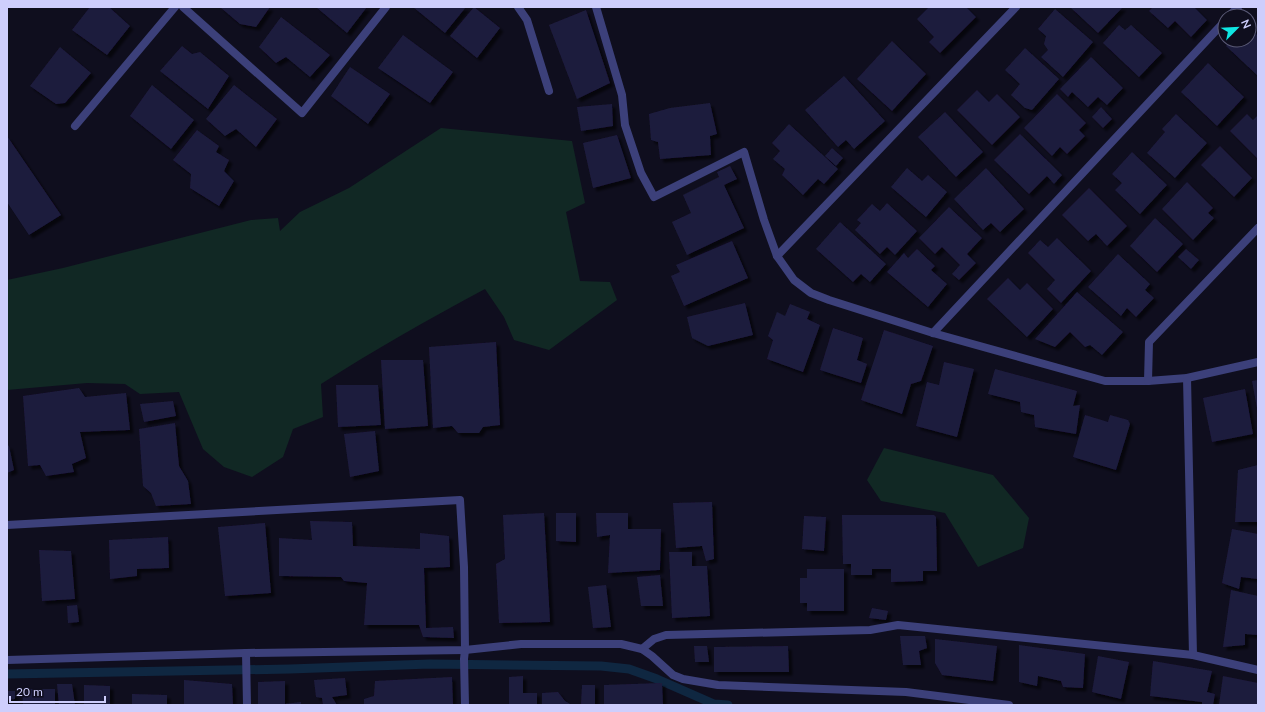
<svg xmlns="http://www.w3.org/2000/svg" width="1265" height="712" font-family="Lato,sans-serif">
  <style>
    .green { fill: #112824 }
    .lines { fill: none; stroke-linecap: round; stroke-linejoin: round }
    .stream { stroke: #0f2741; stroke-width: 9 }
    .building { fill: #1e1b3e; filter: url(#shadow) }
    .street { stroke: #3c407a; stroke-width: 8 }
  </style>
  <defs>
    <filter id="shadow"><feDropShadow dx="3.5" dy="3.5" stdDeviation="1" flood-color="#0009"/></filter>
  </defs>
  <rect width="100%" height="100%" fill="#0f0e1e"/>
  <g class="green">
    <path d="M441,128L572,141L585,203L566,212L580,281L610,282L617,300L549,350L514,340L504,317L485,289C429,319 374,350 321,384L323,417L293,429L283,457L252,477L224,467L203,449L179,392L140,394L125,384L87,383L7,390V280L63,268L251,220L278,218L280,231L300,212L349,188Z"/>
    <polygon points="884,448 993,475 1029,518 1023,548 978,567 945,513 881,501 867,480"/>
  </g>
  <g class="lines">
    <polyline class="stream" points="7,674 290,669 430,664 601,666 629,669 657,679 714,704 728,705"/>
  </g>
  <g class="building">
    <polygon points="90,7 109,7 130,26 107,55 72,30"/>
    <polygon points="220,7 270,7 256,27 240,24"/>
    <polygon points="316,7 367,7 347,33"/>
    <polygon points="413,7 466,7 445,33"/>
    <polygon points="474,7 500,28 477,58 450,36"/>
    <polygon points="929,7 966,7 976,17 940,53 929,42 934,37 917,19"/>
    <polygon points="1070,7 1123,7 1098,33"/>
    <polygon points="1153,7 1194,7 1207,20 1191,37 1175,21 1168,28 1149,11"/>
    <polygon points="1055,9 1093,42 1063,77 1041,57 1048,50 1044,44 1046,36 1038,29"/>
    <polygon points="586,10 610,83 577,99 549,25"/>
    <polygon points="281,17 330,55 310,77 286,57 276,63 259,47"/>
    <polygon points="1119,25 1125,30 1131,25 1162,53 1139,77 1103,43"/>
    <polygon points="1249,27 1258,36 1258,76 1226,46 1232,40 1249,40"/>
    <polygon points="403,35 453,72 430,103 378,68"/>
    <polygon points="892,41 926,74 892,111 857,79"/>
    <polygon points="182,46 192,54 200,52 229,76 208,109 160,71"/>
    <polygon points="60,47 91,73 65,103 56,104 30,86"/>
    <polygon points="1025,48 1059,79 1032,110 1025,108 1011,95 1020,84 1005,70"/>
    <polygon points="1091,57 1123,88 1107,105 1098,97 1088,107 1072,92 1068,97 1060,89"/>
    <polygon points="1208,63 1244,97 1217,126 1181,92"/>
    <polygon points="350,67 390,94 368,124 331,96"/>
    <polygon points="844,76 885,121 854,149 846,140 838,147 805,110"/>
    <polygon points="152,85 194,120 171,149 130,116"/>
    <polygon points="234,85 277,119 256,147 236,129 225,136 206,119"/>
    <polygon points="977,90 989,102 997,94 1020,117 992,145 957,110"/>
    <polygon points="1057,94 1086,123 1079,130 1085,136 1067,154 1060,147 1052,156 1024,128"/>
    <polygon points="710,103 717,134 710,136 711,155 660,159 658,142 651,140 649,114 670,108"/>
    <polygon points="612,104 613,126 581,131 577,107"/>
    <polygon points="1101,107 1112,119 1103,128 1092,117"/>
    <polygon points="945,112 983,152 956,177 918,137"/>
    <polygon points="1176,114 1207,143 1175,178 1147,153 1165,132 1162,129"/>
    <polygon points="1247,114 1253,120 1258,115 1258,159 1230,131"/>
    <polygon points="789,124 838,169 824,184 818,179 803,195 782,175 785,169 773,159 780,151 772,143"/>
    <polygon points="197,130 219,146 216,152 229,160 224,171 234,181 219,206 190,188 191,174 173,160"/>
    <polygon points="1020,134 1062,175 1054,184 1047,176 1029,194 994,160"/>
    <polygon points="617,135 631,178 593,188 583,143"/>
    <polygon points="7,136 61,215 29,235 7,202"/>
    <polygon points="1220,146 1252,178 1234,197 1201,165"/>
    <polygon points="832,148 843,158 836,166 825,156"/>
    <polygon points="1132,152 1167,185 1140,214 1115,190 1122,183 1112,174"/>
    <polygon points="730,166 737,179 724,185 744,228 687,255 672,222 691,213 683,195 719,177 717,172"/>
    <polygon points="907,168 922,181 928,175 947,192 926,217 891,187"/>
    <polygon points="986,168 1024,209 1000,232 991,223 983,230 954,199"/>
    <polygon points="1187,182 1213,208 1208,213 1214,218 1193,240 1162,209"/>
    <polygon points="1089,188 1127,226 1107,246 1096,234 1088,241 1062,215"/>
    <polygon points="887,203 917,231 895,255 887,247 880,254 855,230 861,223 857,220 872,204 880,211"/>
    <polygon points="949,207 982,238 967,254 976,263 959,280 952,274 960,265 942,247 935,254 919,238"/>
    <polygon points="1155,218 1183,244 1157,272 1130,246"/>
    <polygon points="840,222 886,264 870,282 861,274 853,282 816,249"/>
    <polygon points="1057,238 1091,271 1061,303 1047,289 1055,280 1028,253 1040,240 1048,247"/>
    <polygon points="732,241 748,278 684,306 671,276 680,272 676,265"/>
    <polygon points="917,249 935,266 931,270 947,284 928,307 887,272 904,253 908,258"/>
    <polygon points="1186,249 1199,260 1191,269 1178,257"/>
    <polygon points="1118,254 1150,284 1145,290 1154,298 1136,317 1127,308 1121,316 1088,287"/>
    <polygon points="1008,278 1020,290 1027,283 1053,309 1027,337 987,299"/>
    <polygon points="1077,292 1123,332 1102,355 1090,345 1085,347 1070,332 1055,347 1035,339"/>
    <polygon points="745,303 753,335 708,346 692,338 687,317"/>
    <polygon points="790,304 810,312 807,319 820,325 803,372 767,359 773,340 768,336 777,312 785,316"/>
    <polygon points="833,328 863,338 857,360 867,364 861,383 820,370"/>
    <polygon points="884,330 933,346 921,381 911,384 902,414 861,400"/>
    <polygon points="496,342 500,425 483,427 479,433 458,433 452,426 433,428 429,347"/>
    <polygon points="381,360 423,360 428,426 385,429"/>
    <polygon points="944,362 974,369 957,437 916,426 927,382 939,385"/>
    <polygon points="995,369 1077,391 1073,406 1080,405 1076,434 1035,427 1034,415 1021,412 1020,402 988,394"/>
    <polygon points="1258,380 1258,408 1257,408 1252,381"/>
    <polygon points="336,385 378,385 381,425 338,427"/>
    <polygon points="79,388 85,397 126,393 130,430 80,432 86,458 72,464 74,472 46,476 40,465 28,466 23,396"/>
    <polygon points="1245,389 1253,434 1212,442 1203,398"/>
    <polygon points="173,401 176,416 144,422 140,404"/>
    <polygon points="1085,415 1108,422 1110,415 1128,420 1130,424 1116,470 1073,457"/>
    <polygon points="175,423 179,466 188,481 191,504 156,506 151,493 143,486 139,429"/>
    <polygon points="375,431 379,471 350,477 344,434"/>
    <polygon points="7,445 9,446 14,470 7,473"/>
    <polygon points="1258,465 1258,522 1235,522 1238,470"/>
    <polygon points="712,502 714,559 706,561 702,546 676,548 673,503"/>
    <polygon points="544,513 550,622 499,623 496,564 505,559 503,515"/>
    <polygon points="556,513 576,513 576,542 556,541"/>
    <polygon points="596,513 628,513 628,529 661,529 660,570 608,573 610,535 597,537"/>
    <polygon points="842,515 934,515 936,517 937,571 923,571 923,581 891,582 891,569 872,569 872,575 851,575 851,564 843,564"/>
    <polygon points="804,516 826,517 824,551 802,549"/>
    <polygon points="310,521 352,522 353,546 420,549 420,533 449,536 450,567 424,568 426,628 453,627 454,638 423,637 419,625 364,625 367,583 344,581 341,577 279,576 279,538 312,540"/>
    <polygon points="265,523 271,593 225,596 218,527"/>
    <polygon points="1232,529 1258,534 1258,579 1241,577 1239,589 1222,583"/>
    <polygon points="168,537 169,568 137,569 137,576 110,579 109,540"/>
    <polygon points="39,550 71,551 75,599 42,601"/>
    <polygon points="669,552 692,552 692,566 707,566 710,616 672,618"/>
    <polygon points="807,569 844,569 844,611 807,611 807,603 800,603 800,578 807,578"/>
    <polygon points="660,575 663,606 641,606 637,577"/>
    <polygon points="606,585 611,627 593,628 588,587"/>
    <polygon points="1231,590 1258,596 1258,635 1245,634 1245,645 1223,647"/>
    <polygon points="77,605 79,622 68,623 67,606"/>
    <polygon points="872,608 888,611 886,620 869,618"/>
    <polygon points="900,636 925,636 927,648 919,651 921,665 903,665"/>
    <polygon points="935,639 997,646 993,681 942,675 935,663"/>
    <polygon points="1019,645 1085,654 1083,688 1063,687 1061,681 1038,676 1037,686 1019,682"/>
    <polygon points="694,646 707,646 709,662 695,662"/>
    <polygon points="788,646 789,672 714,672 714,647"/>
    <polygon points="1098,656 1129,662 1121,699 1092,692"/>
    <polygon points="1153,661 1212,671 1207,692 1215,694 1213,705 1202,705 1202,702 1150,696"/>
    <polygon points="523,676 523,693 537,693 537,705 509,705 509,677"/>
    <polygon points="1223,676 1258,683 1258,705 1219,705"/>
    <polygon points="452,677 453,705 364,705 364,699 374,696 375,681"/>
    <polygon points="345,678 347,695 332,697 337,705 323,705 322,698 316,697 314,680"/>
    <polygon points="184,680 232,684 233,705 184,705"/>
    <polygon points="285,681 285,704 301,702 301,705 258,705 258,682"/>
    <polygon points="662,683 663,705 604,705 604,685"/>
    <polygon points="57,684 72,684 75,705 59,705"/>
    <polygon points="84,685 110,686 110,705 84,705"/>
    <polygon points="582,685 595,685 595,705 581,705"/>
    <polygon points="22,689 55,689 55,705 23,705"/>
    <polygon points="7,691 15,691 15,699 7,700"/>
    <polygon points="558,692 565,701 572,705 542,705 542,693"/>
    <polygon points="132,694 167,695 167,705 132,705"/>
  </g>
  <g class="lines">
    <g class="street">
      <polyline points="183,7 302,113 386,7"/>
      <polyline points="518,7 527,20 549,91"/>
      <polyline points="596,7 622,95 625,125 641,173 654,197 744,152 764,220 777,256 794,280 811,293 829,300 933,333 1105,381 1148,381 1187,378 1258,362"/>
      <polyline points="1229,16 1238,7"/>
      <polyline points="75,126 175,7"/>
      <polyline points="777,256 1016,7"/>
      <polyline points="933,333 1225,21"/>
      <polyline points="1187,378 1193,655"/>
      <polyline points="1148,381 1149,342 1258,228"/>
      <polyline points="7,525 460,500 464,567 465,650 464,659 465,705"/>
      <polyline points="642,649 654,639 666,635 870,630 898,625 1193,655 1258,670"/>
      <polyline points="246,653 247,705"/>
      <polyline points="7,660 246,653 465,650 521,644 621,644 642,649 652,656 673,675 683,679 718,685 906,692 1009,705"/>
    </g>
  </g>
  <rect width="1265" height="712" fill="none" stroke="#cecefc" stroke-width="16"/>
  <g transform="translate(1237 28) rotate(66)"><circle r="19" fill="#0f0e1e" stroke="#5b5b77"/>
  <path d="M0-3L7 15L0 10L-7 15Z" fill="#0fe6e3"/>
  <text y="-6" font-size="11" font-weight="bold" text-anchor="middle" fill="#cecefc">N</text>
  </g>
  <path d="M10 696v6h95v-6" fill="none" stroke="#cecefc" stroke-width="2"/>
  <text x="16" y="696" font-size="12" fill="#cecefc" stroke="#0f0e1e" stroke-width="3" paint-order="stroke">20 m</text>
</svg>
